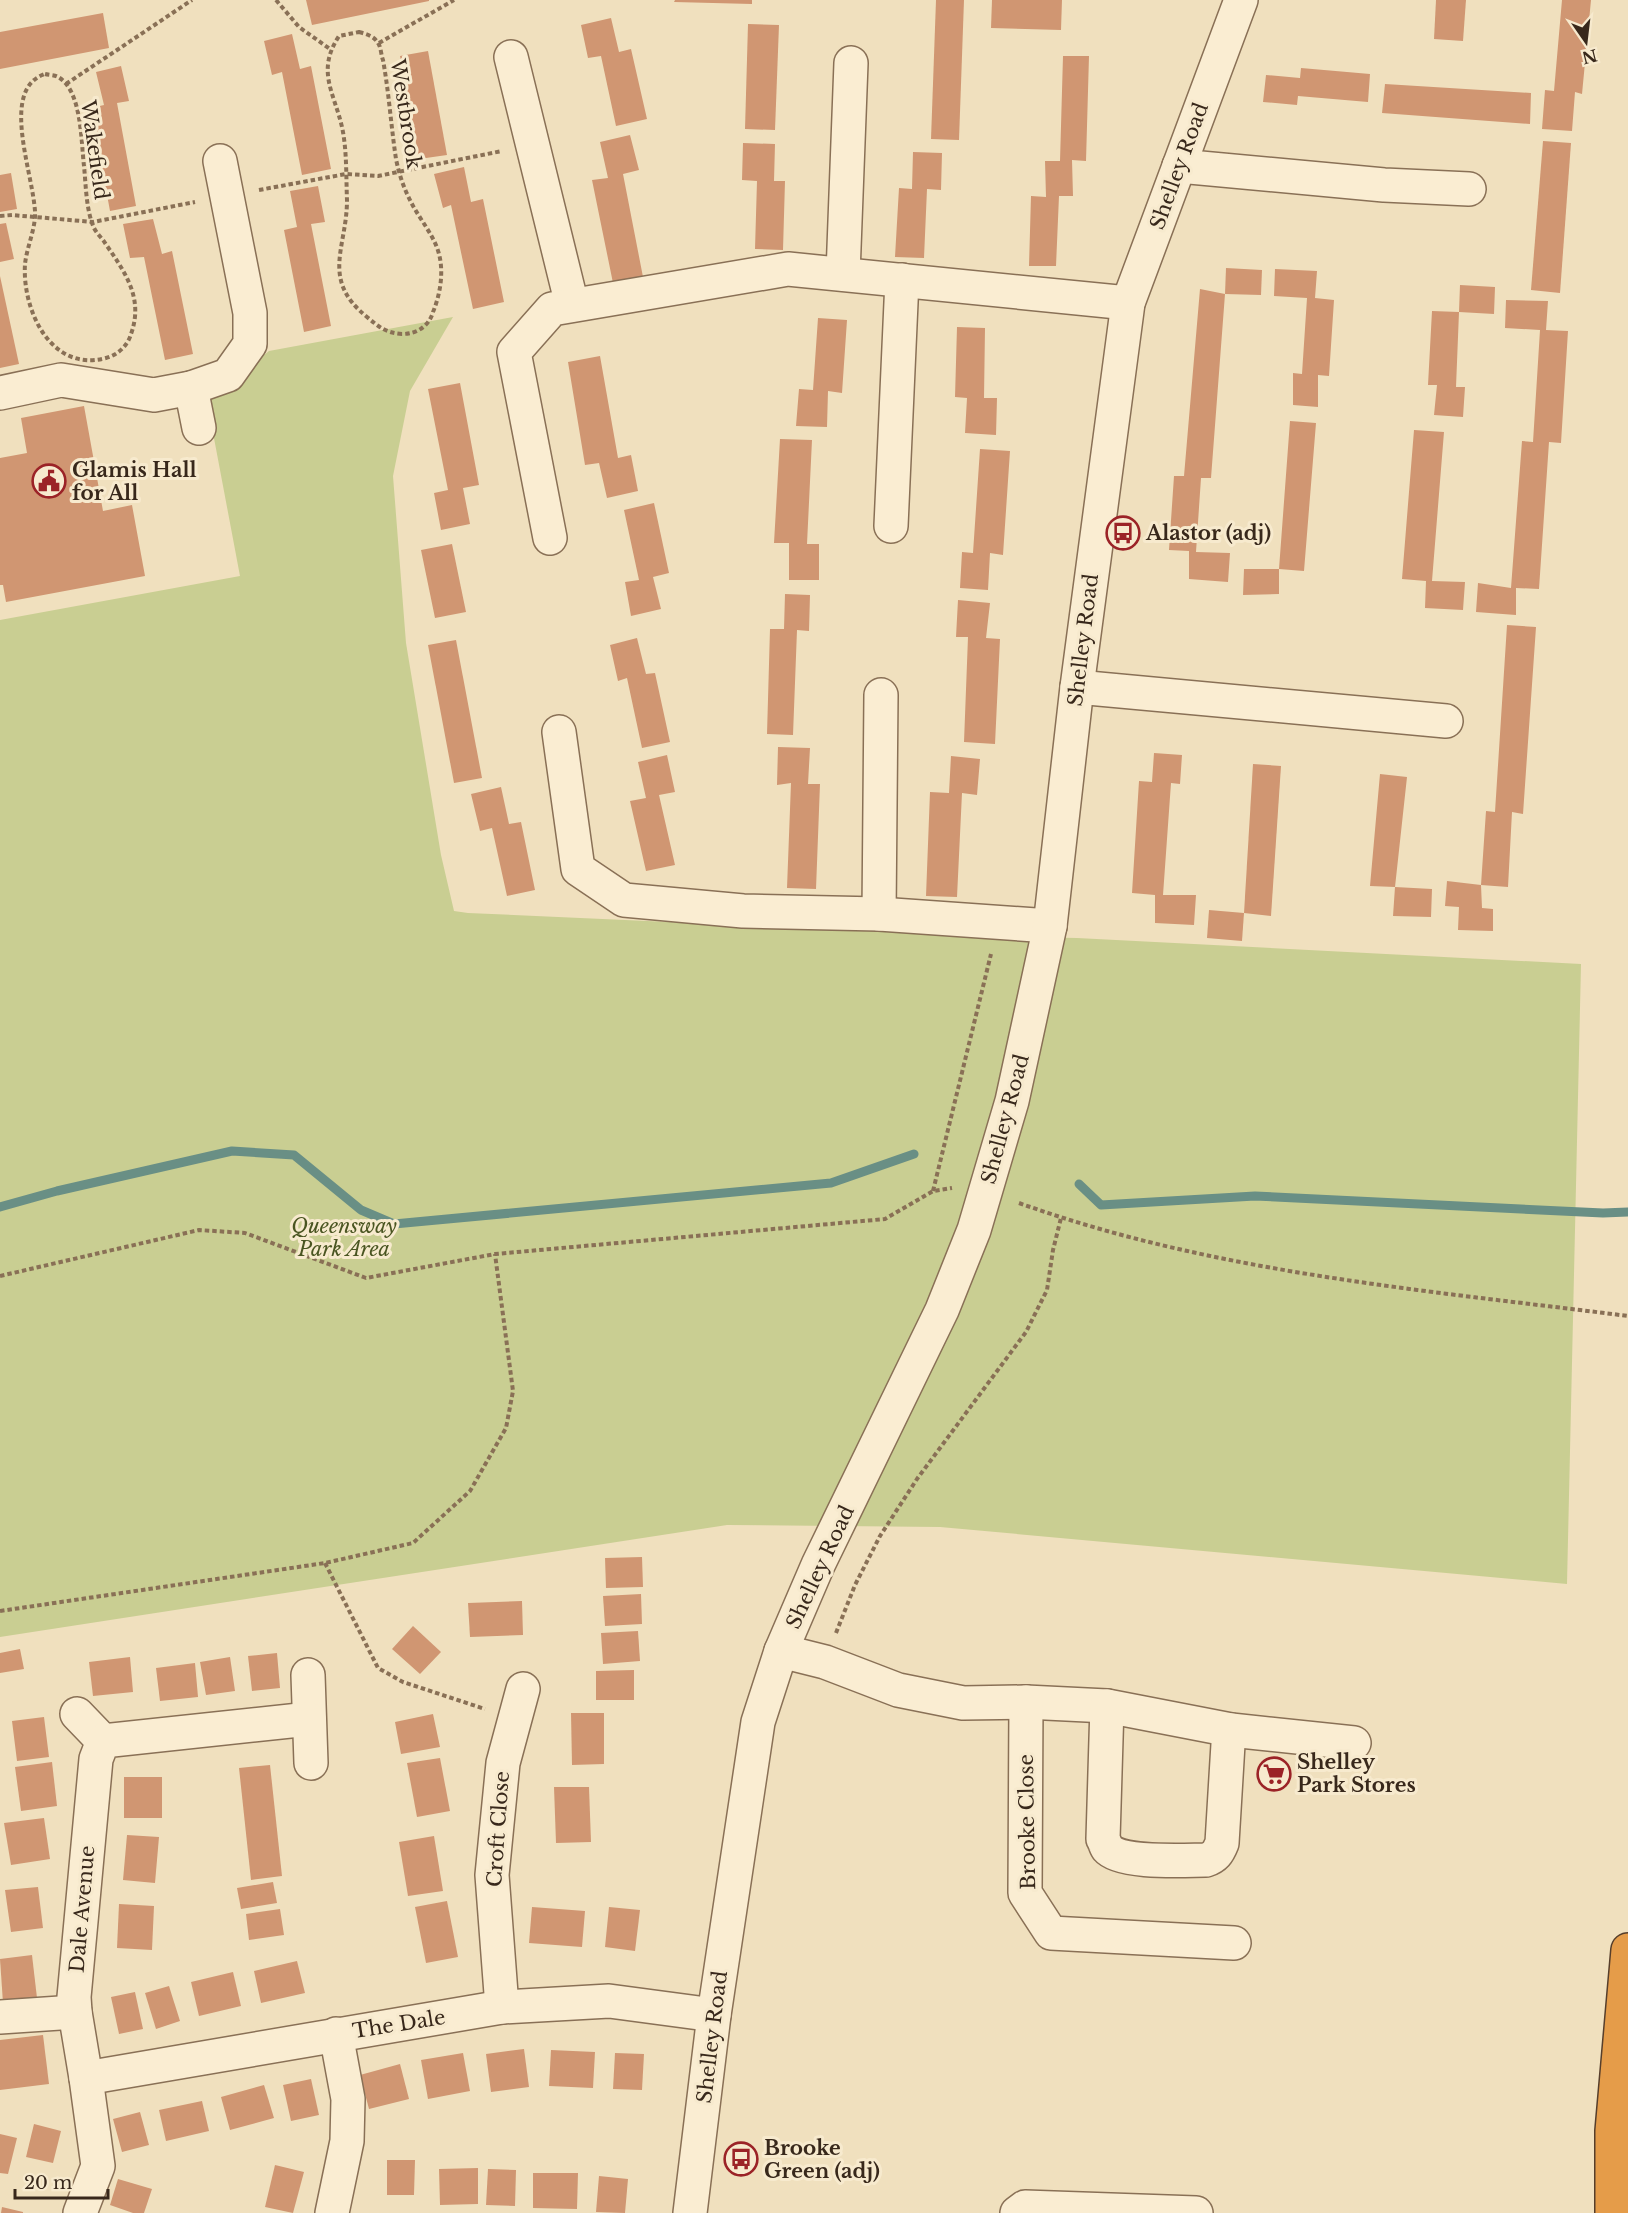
<svg xmlns="http://www.w3.org/2000/svg" width="1628" height="2213" font-family="'Libre Baskerville',serif">
  <style>
    .green { fill: #c9ce92 }
    .lines { fill: none; stroke-linecap: round; stroke-linejoin: round }
    .stream { stroke: #698f85; stroke-width: 9 }
    .building { fill: #d09672 }
    .minor-casing { stroke: #897056; stroke-width: 36 }
    .highway-casing { stroke: #563e2b; stroke-width: 36 }
    .path { stroke: #897056; stroke-width: 4; stroke-dasharray: 4.5 3; stroke-linecap: butt }
    .minor { stroke: #faedd2; stroke-width: 33 }
    .highway { stroke: #e59c49; stroke-width: 33 }
    .labels { text-anchor: middle; dominant-baseline: central; stroke-width: 6; stroke-linejoin: round; paint-order: stroke }
    .street-label { font-size: 20px; fill: #38281b; stroke: #f7eace }
    .poi-label { font-size: 20px; font-weight: bold; fill: #38281b; stroke: #f7eace; text-anchor: start }
    .park-label { font-size: 20px; font-style: italic; fill: #4a5521; stroke: #f7eace }
  </style>
  <rect width="100%" height="100%" fill="#f0e0be"/>
  <polygon class="green" points="453,317 410,391 393,476 406,643 441,855 454,911 468,913 984,936 1077,938 1581,964 1567,1584 940,1527 727,1525 0,1637 0,620 240,576 207,401 269,351"/>
  <g class="lines">
    <g class="stream">
      <polyline points="1079,1184 1101,1205 1255,1196 1603,1213 1628,1212"/>
      <polyline points="0,1207 57,1191 232,1151 294,1155 361,1210 394,1224 831,1183 914,1154"/>
    </g>
  </g>
  <g class="building">
    <polygon points="306,0 429,0 429,1 312,25"/>
    <polygon points="675,0 752,0 752,4 674,2"/>
    <polygon points="936,0 964,0 959,140 931,139"/>
    <polygon points="992,0 1062,0 1061,30 991,28"/>
    <polygon points="1436,0 1466,0 1463,41 1434,39"/>
    <polygon points="1562,0 1591,0 1582,94 1575,92 1572,131 1542,129 1545,90 1554,91"/>
    <polygon points="103,13 109,48 0,69 0,32"/>
    <polygon points="611,18 619,52 631,49 647,119 616,126 601,56 588,58 581,25"/>
    <polygon points="748,24 779,25 775,130 745,129"/>
    <polygon points="292,34 300,69 311,66 331,169 302,175 282,72 272,75 264,41"/>
    <polygon points="428,51 447,155 419,159 400,56"/>
    <polygon points="1063,56 1089,56 1086,161 1072,160 1073,196 1059,196 1056,266 1029,266 1031,196 1046,197 1045,161 1060,161"/>
    <polygon points="121,66 129,101 117,103 136,206 110,211 91,108 104,105 96,72"/>
    <polygon points="1301,68 1370,74 1368,102 1298,96 1297,105 1263,102 1266,75 1300,78"/>
    <polygon points="1385,84 1531,93 1530,124 1382,113"/>
    <polygon points="630,135 639,170 623,174 643,277 613,283 592,180 608,178 600,142"/>
    <polygon points="1543,141 1571,143 1560,293 1531,290"/>
    <polygon points="743,143 775,144 774,181 785,181 783,250 755,249 757,181 742,180"/>
    <polygon points="913,152 942,153 941,190 927,189 924,258 895,257 899,188 912,189"/>
    <polygon points="464,167 471,202 483,199 504,302 473,309 451,205 443,208 434,174"/>
    <polygon points="11,173 17,209 0,212 0,175"/>
    <polygon points="318,186 325,222 311,224 331,326 304,332 284,230 297,227 290,191"/>
    <polygon points="153,219 162,254 172,251 193,354 165,360 144,257 130,258 123,224"/>
    <polygon points="6,223 14,259 0,262 0,224"/>
    <polygon points="1226,268 1262,270 1261,295 1225,294"/>
    <polygon points="1275,269 1317,271 1315,298 1334,300 1329,376 1318,375 1318,407 1293,405 1293,373 1302,374 1307,298 1274,296"/>
    <polygon points="0,276 19,364 0,368"/>
    <polygon points="1460,285 1495,287 1494,314 1459,312 1456,387 1465,387 1463,417 1434,415 1437,385 1428,385 1432,311 1459,312"/>
    <polygon points="1200,289 1225,294 1211,478 1201,478 1196,552 1230,553 1228,582 1189,579 1189,551 1169,550 1174,476 1184,476"/>
    <polygon points="1506,300 1548,301 1546,330 1568,331 1561,443 1549,442 1539,589 1516,588 1516,615 1476,612 1478,583 1511,588 1522,441 1533,442 1540,330 1505,328"/>
    <polygon points="818,318 847,320 842,393 828,391 827,427 796,426 799,389 813,390"/>
    <polygon points="957,327 985,328 984,398 997,398 996,435 965,433 967,398 955,397"/>
    <polygon points="600,356 618,458 631,455 638,491 607,498 599,463 585,465 568,362"/>
    <polygon points="460,383 479,485 463,488 470,524 441,530 434,493 448,490 428,389"/>
    <polygon points="84,406 103,511 132,505 145,576 6,602 3,585 0,585 0,458 27,453 21,418"/>
    <polygon points="1290,421 1316,423 1304,571 1279,569 1279,594 1243,595 1244,569 1279,569"/>
    <polygon points="1414,430 1444,432 1432,581 1465,582 1463,610 1425,608 1426,581 1402,579"/>
    <polygon points="780,439 812,440 807,544 819,544 819,580 789,580 789,543 774,543"/>
    <polygon points="980,449 1010,451 1003,555 990,553 988,590 960,588 962,552 973,553"/>
    <polygon points="654,503 669,573 653,577 661,609 631,616 625,582 639,580 624,510"/>
    <polygon points="452,544 466,612 435,618 421,550"/>
    <polygon points="785,594 810,595 809,631 797,630 793,735 767,734 770,629 784,629"/>
    <polygon points="958,600 990,603 986,638 1000,639 995,744 964,742 968,637 956,637"/>
    <polygon points="1507,625 1536,627 1523,814 1512,812 1508,887 1481,885 1486,811 1495,812"/>
    <polygon points="637,638 646,674 655,673 670,742 642,748 627,678 618,681 610,645"/>
    <polygon points="456,640 482,778 454,783 428,645"/>
    <polygon points="778,747 810,748 808,784 820,784 816,889 787,888 791,783 777,785"/>
    <polygon points="1154,753 1182,755 1180,784 1171,783 1163,895 1196,895 1194,925 1155,923 1155,895 1132,893 1139,781 1152,782"/>
    <polygon points="667,755 675,792 659,795 675,865 646,871 630,801 646,798 638,762"/>
    <polygon points="951,756 980,759 977,795 962,793 957,897 926,896 930,792 949,793"/>
    <polygon points="1253,764 1281,766 1271,916 1244,913"/>
    <polygon points="1380,774 1407,777 1395,887 1432,889 1431,917 1393,916 1395,887 1370,886"/>
    <polygon points="501,787 509,824 521,822 535,890 507,896 492,828 480,831 471,794"/>
    <polygon points="1447,881 1481,885 1482,908 1493,909 1493,931 1458,930 1459,907 1445,906"/>
    <polygon points="1209,910 1244,913 1242,941 1207,938"/>
    <polygon points="642,1557 643,1587 606,1588 605,1558"/>
    <polygon points="641,1594 642,1624 605,1626 603,1596"/>
    <polygon points="522,1601 523,1635 470,1637 468,1603"/>
    <polygon points="413,1626 441,1652 420,1674 392,1649"/>
    <polygon points="638,1631 640,1661 603,1664 601,1633"/>
    <polygon points="20,1649 24,1669 0,1673 0,1653"/>
    <polygon points="277,1653 280,1688 252,1691 248,1656"/>
    <polygon points="130,1657 133,1692 93,1696 89,1662"/>
    <polygon points="230,1657 235,1691 206,1695 200,1662"/>
    <polygon points="195,1663 198,1697 160,1701 156,1668"/>
    <polygon points="634,1670 634,1700 596,1700 596,1671"/>
    <polygon points="571,1713 604,1713 604,1764 572,1765"/>
    <polygon points="433,1714 440,1747 401,1754 395,1722"/>
    <polygon points="44,1717 49,1757 17,1761 12,1721"/>
    <polygon points="440,1758 450,1811 417,1817 407,1763"/>
    <polygon points="52,1762 57,1806 21,1811 15,1767"/>
    <polygon points="270,1765 282,1876 251,1880 239,1768"/>
    <rect x="124" y="1777" width="38" height="41"/>
    <polygon points="554,1787 589,1787 591,1842 556,1843"/>
    <polygon points="44,1818 50,1859 11,1865 4,1823"/>
    <polygon points="127,1835 159,1837 155,1883 123,1880"/>
    <polygon points="434,1836 443,1891 408,1896 399,1842"/>
    <polygon points="273,1882 277,1903 241,1909 237,1888"/>
    <polygon points="38,1887 43,1928 11,1932 5,1890"/>
    <polygon points="447,1901 458,1957 426,1963 415,1907"/>
    <polygon points="119,1904 154,1906 152,1950 117,1948"/>
    <polygon points="532,1907 585,1911 582,1947 529,1943"/>
    <polygon points="609,1907 640,1910 635,1951 605,1947"/>
    <polygon points="280,1909 284,1935 249,1940 246,1914"/>
    <polygon points="32,1955 37,1998 3,2003 0,1959"/>
    <polygon points="297,1961 305,1993 261,2003 254,1971"/>
    <polygon points="233,1972 241,2006 199,2016 191,1982"/>
    <polygon points="169,1986 180,2021 156,2029 145,1993"/>
    <polygon points="135,1992 143,2029 119,2034 111,1997"/>
    <polygon points="43,2035 49,2084 0,2090 0,2040"/>
    <polygon points="524,2049 529,2087 491,2092 486,2054"/>
    <polygon points="551,2050 595,2052 593,2088 549,2086"/>
    <polygon points="463,2053 470,2091 428,2099 421,2060"/>
    <polygon points="615,2053 644,2054 642,2090 613,2089"/>
    <polygon points="400,2064 409,2099 369,2109 360,2075"/>
    <polygon points="311,2079 319,2115 291,2121 283,2085"/>
    <polygon points="264,2085 274,2118 230,2130 221,2097"/>
    <polygon points="202,2101 209,2131 166,2141 159,2110"/>
    <polygon points="140,2112 149,2145 122,2152 113,2119"/>
    <polygon points="34,2124 61,2131 53,2163 26,2157"/>
    <polygon points="0,2134 17,2138 8,2174 0,2173"/>
    <polygon points="387,2160 415,2160 414,2195 387,2195"/>
    <polygon points="275,2165 304,2172 293,2213 265,2207"/>
    <polygon points="478,2168 478,2204 440,2205 439,2169"/>
    <polygon points="488,2169 516,2170 515,2206 486,2205"/>
    <polygon points="533,2173 578,2173 577,2209 533,2208"/>
    <polygon points="599,2176 628,2179 625,2213 596,2212"/>
    <polygon points="118,2179 152,2189 144,2213 133,2213 110,2205"/>
    <polygon points="2,2207 23,2212 23,2213 1,2213"/>
  </g>
  <g class="lines">
    <g class="minor-casing">
      <g id="minor">
        <polyline points="511,57 572,305"/>
        <polyline points="1179,166 1384,185 1469,189"/>
        <polyline points="843,274 851,63"/>
        <polyline points="191,388 199,428"/>
        <polyline points="0,393 61,380 154,395 191,388 228,375 250,344 250,313 220,161"/>
        <polyline points="891,526 902,280"/>
        <polyline points="550,538 514,352 552,309 788,269 1128,303"/>
        <polyline points="1077,687 1446,721"/>
        <polyline points="559,732 578,869 624,900 743,911 879,914 1050,926"/>
        <polyline points="879,914 881,695"/>
        <polyline points="781,1651 825,1662 898,1690 963,1703 1026,1702 1107,1706 1231,1730 1354,1743"/>
        <polyline points="308,1675 311,1763"/>
        <polyline points="1026,1702 1025,1893 1051,1933 1234,1943"/>
        <path d="M1107,1706L1103,1839C1104,1840 1106,1847 1107,1848C1120,1864 1185,1860 1206,1860C1215,1857 1218,1853 1222,1843L1228,1744L1231,1730"/>
        <polyline points="77,1714 103,1741"/>
        <polyline points="502,2007 492,1875 503,1763 523,1689"/>
        <polyline points="0,2017 75,2012"/>
        <polyline points="86,2078 502,2007 609,2001 714,2015"/>
        <polyline points="80,2213 98,2166 86,2078 75,2012 74,1997 96,1759 103,1741 309,1719"/>
        <polyline points="332,2213 347,2141 348,2099 336,2034"/>
        <polyline points="690,2213 714,2015 758,1722 781,1651 818,1565 942,1310 974,1230 1012,1101 1050,926 1077,687 1128,303 1241,0"/>
        <polyline points="1017,2213 1025,2207 1196,2213"/>
      </g>
    </g>
    <g class="highway-casing">
      <polyline id="highway" points="1612,2213 1612,2131 1628,1950"/>
    </g>
    <g class="path">
      <polyline points="276,0 299,27 330,49"/>
      <path d="M359,32C366,34 374,36 378,43C381,47 381,55 383,60C389,93 391,126 396,159C399,174 404,189 411,202C420,220 434,235 439,254C444,273 440,295 433,312C429,326 417,334 402,334C386,333 379,327 367,317C320,279 347,248 347,200C346,176 347,150 342,127C334,92 316,71 339,36Z"/>
      <polyline points="379,43 454,0"/>
      <path d="M45,74C49,75 55,75 58,77C82,90 81,142 84,166C86,186 86,210 94,228C97,234 102,238 105,243C125,272 144,298 131,334C128,345 118,355 106,358C51,373 22,310 25,264C27,246 36,228 35,211C32,169 0,89 45,74Z"/>
      <polyline points="66,84 192,0"/>
      <polyline points="259,190 346,174 378,176 502,151"/>
      <polyline points="0,216 12,215 93,222 195,202"/>
      <polyline points="933,1191 991,954"/>
      <path d="M1019,1203C1214,1273 1424,1290 1628,1316"/>
      <polyline points="0,1276 199,1230 245,1233 366,1278 495,1254 885,1219 933,1191 952,1188"/>
      <polyline points="325,1563 378,1668 403,1682 485,1709"/>
      <polyline points="0,1611 325,1563 413,1543 470,1491 506,1428 513,1391 495,1254"/>
      <polyline points="836,1633 855,1585 880,1536 917,1479 1026,1332 1047,1290 1053,1250 1061,1218"/>
    </g>
    <use href="#minor" class="minor"/>
    <use href="#highway" class="highway"/>
  </g>
  <defs>
    <g id="civic-ring" transform="scale(1.725)"><circle r="9.5" fill="#f7eace" stroke="#9b2327" stroke-width="1.5"/><path d="M-.6-6.5H3V-4.5H.6V-3L4-1V1h2V6H-6V1h2V-1L-.6-3ZM-1.2 2.5V6h2.4V2.5Z" fill="#9b2327"/></g>
    <g id="bus-ring" transform="scale(1.725)"><circle r="9.5" fill="#f7eace" stroke="#9b2327" stroke-width="1.5"/><path d="M-5-6H5V4H4V6H2V4H-2V6H-4V4H-5ZM-3.5-4V0h7V-4ZM-3.5 1.2v1.5H-2V1.2ZM2 1.2v1.5H3.5V1.2Z" fill="#9b2327"/></g>
    <g id="supermarket-ring" transform="scale(1.725)"><circle r="9.5" fill="#f7eace" stroke="#9b2327" stroke-width="1.5"/><path d="M-6-5.5h2.5l.6 2H6L4.5 2H-2.5L-4.4-4H-6ZM-1.5 3.2a1.3 1.3 0 1 0 .1 0ZM3 3.2a1.3 1.3 0 1 0 .1 0Z" fill="#9b2327"/></g>
  </defs>
  <g fill-rule="evenodd">
    <use href="#civic-ring" x="49" y="481"/>
    <use href="#bus-ring" x="1123" y="533"/>
    <use href="#supermarket-ring" x="1274" y="1774"/>
    <use href="#bus-ring" x="741" y="2159"/>
  </g>
  <g class="labels">
    <g class="street-label">
      <text transform="translate(406 114) rotate(81)">Westbrook</text>
      <text transform="translate(95 150) rotate(82)">Wakefield</text>
      <text transform="translate(1179 166) rotate(-70)">Shelley Road</text>
      <text transform="translate(1083 640) rotate(-83)">Shelley Road</text>
      <text transform="translate(1005 1119) rotate(-75)">Shelley Road</text>
      <text transform="translate(820 1567) rotate(-65)">Shelley Road</text>
      <text transform="translate(1027 1822) rotate(-91)">Brooke Close</text>
      <text transform="translate(498 1829) rotate(-86)">Croft Close</text>
      <text transform="translate(82 1909) rotate(-85)">Dale Avenue</text>
      <text transform="translate(399 2024) rotate(-9)">The Dale</text>
      <text transform="translate(712 2037) rotate(-83)">Shelley Road</text>
    </g>
    <g class="poi-label">
      <text x="72" y="470">Glamis Hall<tspan x="72" dy="23">for All</tspan></text>
      <text x="1146" y="533">Alastor (adj)</text>
      <text x="1297" y="1762">Shelley<tspan x="1297" dy="23">Park Stores</tspan></text>
      <text x="764" y="2148">Brooke<tspan x="764" dy="23">Green (adj)</tspan></text>
    </g>
    <g class="park-label">
      <text x="344" y="1226">Queensway<tspan x="344" dy="23">Park Area</tspan></text>
    </g>
  </g>
  <g transform="translate(1586 42) rotate(166)" stroke="#f7eace" stroke-width="4.5" paint-order="stroke">
  <path d="M0-4.5L10 22L0 15L-10 22Z" fill="#38281b"/>
  <text y="-9" font-size="16" font-weight="bold" text-anchor="middle" fill="#38281b">N</text>
  </g>
  <path d="M15 2189v9h93v-9" fill="none" stroke="#38281b" stroke-width="3"/>
  <text x="24" y="2189" font-size="18" fill="#38281b" stroke="#f7eace" stroke-width="4.5" paint-order="stroke">20 m</text>
</svg>
